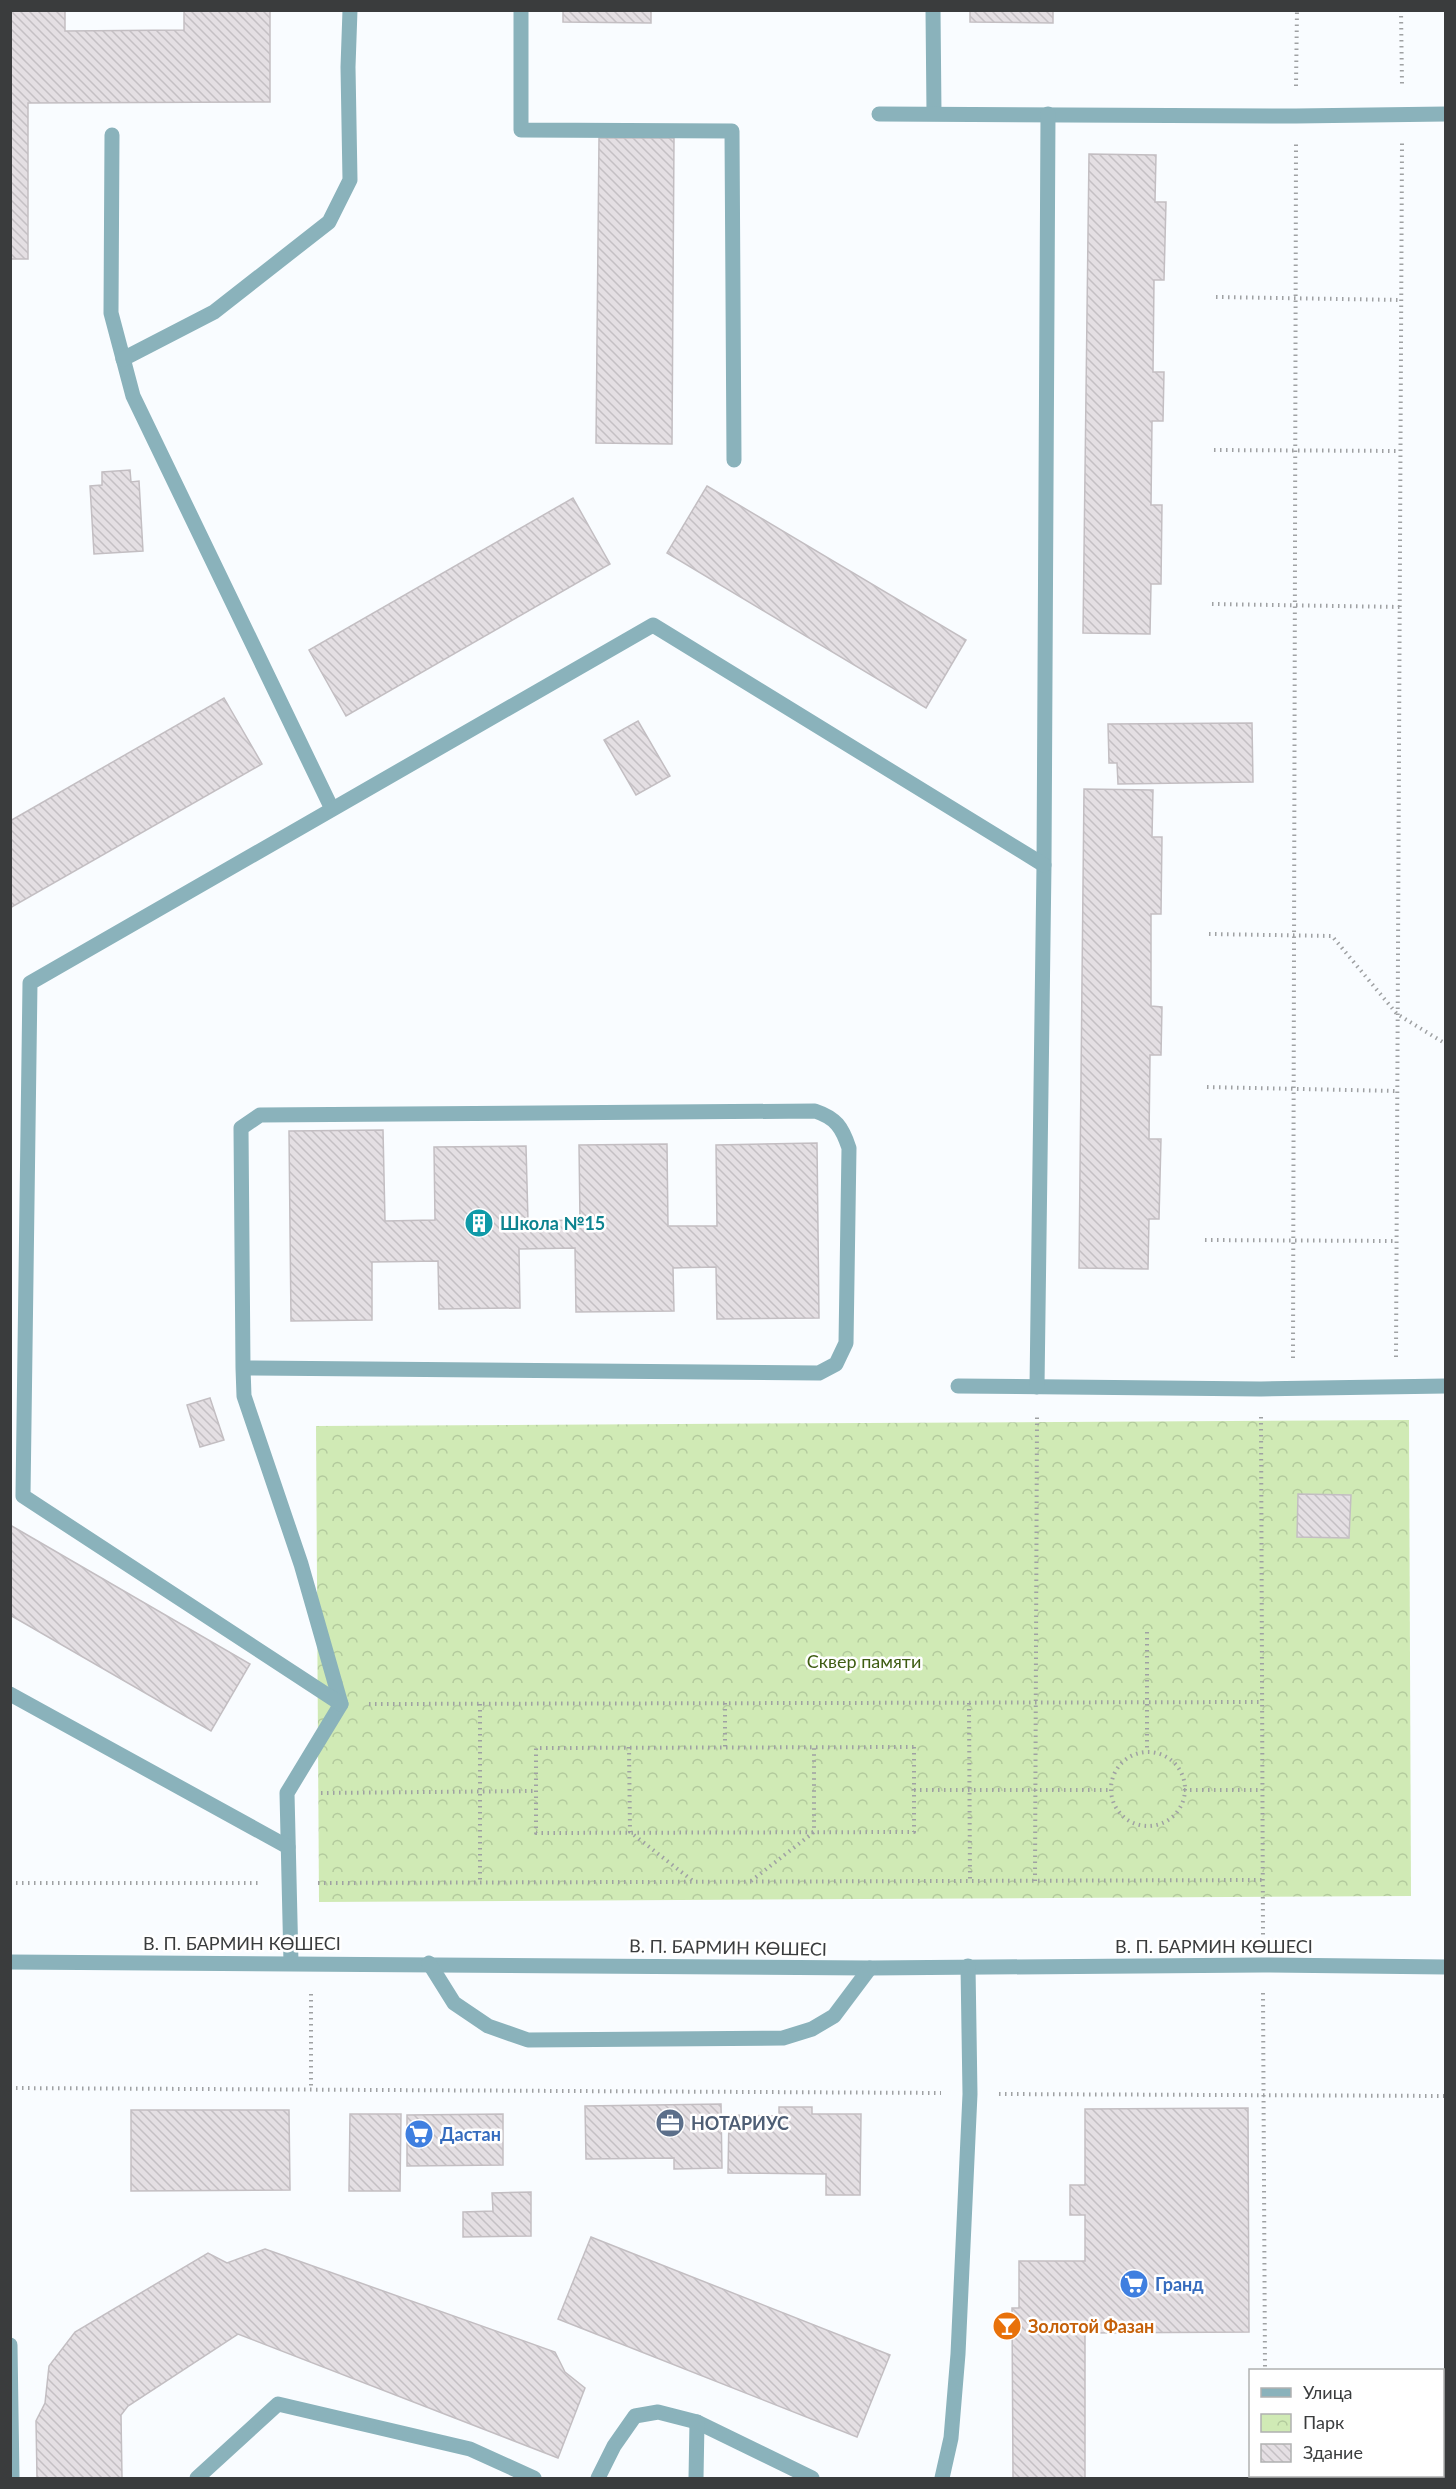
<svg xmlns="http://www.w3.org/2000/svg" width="1456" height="2489" font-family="Lato,sans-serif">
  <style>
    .park { fill: url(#park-crowns) }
    .building { fill: url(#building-back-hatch); stroke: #c3bec2; stroke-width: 1.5 }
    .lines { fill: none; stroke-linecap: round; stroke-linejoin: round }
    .path { stroke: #9fa1a3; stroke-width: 4; stroke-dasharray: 1.5 4.5; stroke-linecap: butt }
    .minor { stroke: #8ab2bb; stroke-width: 15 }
    .labels { text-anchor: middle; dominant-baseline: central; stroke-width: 5; stroke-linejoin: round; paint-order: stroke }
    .culture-label { font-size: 18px; font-weight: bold; fill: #0d838f; stroke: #fff; text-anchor: start }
    .park-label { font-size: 18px; fill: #3e5c12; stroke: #fff }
    .street-label { font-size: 18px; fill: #3a3c3d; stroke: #fff }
    .service-label { font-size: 18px; font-weight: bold; fill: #4e5e75; stroke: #fff; text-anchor: start }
    .shop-label { font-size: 18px; font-weight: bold; fill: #366cbe; stroke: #fff; text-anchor: start }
    .food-label { font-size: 18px; font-weight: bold; fill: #c56008; stroke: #fff; text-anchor: start }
  </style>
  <defs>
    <pattern id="park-crowns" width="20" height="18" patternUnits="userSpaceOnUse" patternTransform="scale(1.5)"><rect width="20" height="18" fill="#d0eab5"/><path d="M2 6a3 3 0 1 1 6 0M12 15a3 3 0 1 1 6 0" fill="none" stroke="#b3ca9d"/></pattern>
    <pattern id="building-back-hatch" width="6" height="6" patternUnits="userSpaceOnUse" patternTransform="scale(1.5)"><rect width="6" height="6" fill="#e4dfe3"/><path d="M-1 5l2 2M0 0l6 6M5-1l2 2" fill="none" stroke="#c4c0c4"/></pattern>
  </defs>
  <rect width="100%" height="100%" fill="#f9fcff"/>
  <polygon class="park" points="1409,1420 1411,1896 319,1902 316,1426"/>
  <g class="building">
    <polygon points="10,10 65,10 65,31 184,30 184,10 270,10 270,102 28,103 28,259 10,259"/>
    <polygon points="563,10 651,10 651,23 563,22"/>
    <polygon points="970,10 1053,10 1053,23 970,22"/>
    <polygon points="599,138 674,138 672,444 596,443"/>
    <polygon points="1089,154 1156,155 1155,202 1166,202 1164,280 1154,280 1153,372 1164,372 1163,421 1152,421 1151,505 1162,505 1161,584 1151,584 1150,634 1083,633"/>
    <polygon points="130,470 131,482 139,481 143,551 94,554 90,486 102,485 102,472"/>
    <polygon points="707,486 966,640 926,708 667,553"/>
    <polygon points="573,498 610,564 346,716 309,650"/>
    <polygon points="224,698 262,764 10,908 10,821"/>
    <polygon points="638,721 670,776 636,795 604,740"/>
    <polygon points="1252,723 1253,782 1118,784 1117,763 1109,763 1108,724"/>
    <polygon points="1084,789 1153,790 1152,837 1162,837 1161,914 1151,914 1151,1006 1162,1007 1161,1055 1150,1055 1149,1139 1161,1139 1159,1219 1149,1219 1148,1269 1079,1268"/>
    <polygon points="383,1130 385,1221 435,1220 434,1147 526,1146 528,1221 580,1220 579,1145 667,1144 668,1226 717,1226 716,1145 817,1143 819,1318 717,1319 716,1267 673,1268 674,1311 576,1312 575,1248 519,1249 520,1308 439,1309 438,1261 372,1262 372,1320 291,1321 289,1131"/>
    <polygon points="210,1398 224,1440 200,1447 187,1405"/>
    <polygon points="1298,1494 1351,1495 1349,1538 1297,1537"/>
    <polygon points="10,1525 250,1664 211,1731 10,1615"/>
    <polygon points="721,2104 722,2168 674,2169 674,2158 586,2159 585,2106"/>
    <polygon points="779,2107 812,2107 812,2114 861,2114 860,2195 826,2195 826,2174 728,2173 729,2115 779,2116"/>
    <polygon points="1248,2108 1249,2332 1085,2333 1085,2478 1013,2478 1012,2308 1019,2308 1019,2261 1085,2261 1085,2215 1070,2215 1070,2185 1085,2185 1085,2109"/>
    <polygon points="131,2110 289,2110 290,2190 131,2191"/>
    <polygon points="350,2114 401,2114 400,2191 349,2191"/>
    <polygon points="503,2114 503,2165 407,2166 407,2115"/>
    <polygon points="531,2192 531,2236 463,2237 463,2212 493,2211 492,2193"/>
    <polygon points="591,2237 890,2355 857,2437 558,2319"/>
    <polygon points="265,2249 555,2352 565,2372 585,2388 558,2458 238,2334 128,2406 121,2415 122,2478 37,2478 36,2421 45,2403 49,2366 75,2332 208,2253 227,2263"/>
  </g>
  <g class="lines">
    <g class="path">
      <polyline points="1401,10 1402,85"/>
      <polyline points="1296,86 1297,10"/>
      <polyline points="1216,297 1402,300"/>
      <polyline points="1214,450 1400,451"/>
      <polyline points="1212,604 1400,607"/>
      <polyline points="1209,934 1332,936 1397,1014 1446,1044"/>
      <polyline points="1207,1087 1397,1091"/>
      <polyline points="1205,1240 1397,1241"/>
      <polyline points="1396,1357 1402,143"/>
      <polyline points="1293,1358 1296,144"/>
      <polyline points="1261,1417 1263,1935"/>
      <polyline points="1147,1632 1147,1752"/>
      <polyline points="725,1703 725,1747"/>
      <polyline points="969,1703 970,1881"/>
      <polyline points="369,1704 1262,1702"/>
      <polyline points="480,1704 480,1882"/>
      <polyline points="629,1747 630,1832 693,1881"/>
      <polygon points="914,1747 914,1832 536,1833 536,1748"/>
      <circle cx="1148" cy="1789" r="37"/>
      <polyline points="914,1790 1111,1790"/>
      <polyline points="1184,1790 1262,1790"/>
      <polyline points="321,1793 536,1791"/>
      <polyline points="751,1881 814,1832 814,1747"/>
      <polyline points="1035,1881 1037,1416"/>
      <polyline points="10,1883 260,1883"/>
      <polyline points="318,1883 1263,1880"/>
      <polyline points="1263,1993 1265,2370"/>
      <polyline points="311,1994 311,2090"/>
      <polyline points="10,2088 941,2093"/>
      <polyline points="999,2094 1446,2096"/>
      <polyline points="1265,2476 1265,2478"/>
    </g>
    <g class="minor">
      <polyline points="521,10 521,130 732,131 734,460"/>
      <polyline points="933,10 934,113"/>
      <polyline points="879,114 1296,116 1446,114"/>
      <polyline points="112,135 111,313 133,396 332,809"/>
      <polyline points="123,359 214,312 329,222 350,180 348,67 350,10"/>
      <path d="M243,1368L819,1373L836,1364L846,1343L849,1148C842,1127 836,1118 815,1111L260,1115L241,1128L243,1368L244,1396L301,1564L341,1704L287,1793L291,1963"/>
      <polyline points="958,1386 1261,1389 1446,1386"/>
      <polyline points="1037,1387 1044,865 1048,114"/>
      <polyline points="10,1694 288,1847"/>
      <polyline points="341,1704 23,1496 30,983 653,625 1044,865"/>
      <polyline points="10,1962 870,1968 1263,1965 1446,1967"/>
      <polyline points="429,1963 454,2003 488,2026 528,2040 783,2038 812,2029 834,2016 870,1968"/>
      <polyline points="10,2345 12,2478"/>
      <polyline points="197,2478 278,2404 470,2449 534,2478"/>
      <polyline points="598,2478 614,2446 635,2416 658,2412 697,2422 812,2478"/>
      <polyline points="696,2478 697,2422"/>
      <polyline points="942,2478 951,2438 958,2354 970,2094 968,1966"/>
    </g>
  </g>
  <defs>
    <g id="building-disc" transform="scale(1.5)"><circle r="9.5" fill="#0f9aa8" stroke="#fff"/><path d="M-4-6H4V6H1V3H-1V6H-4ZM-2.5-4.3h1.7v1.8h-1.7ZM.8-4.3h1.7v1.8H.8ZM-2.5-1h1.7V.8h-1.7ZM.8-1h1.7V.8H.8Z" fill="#fff"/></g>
    <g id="office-disc" transform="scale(1.5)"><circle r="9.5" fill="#5c6f8a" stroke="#fff"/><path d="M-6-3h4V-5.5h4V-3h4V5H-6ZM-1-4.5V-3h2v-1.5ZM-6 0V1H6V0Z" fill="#fff"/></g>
    <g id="supermarket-disc" transform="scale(1.5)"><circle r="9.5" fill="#3f7fe0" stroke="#fff"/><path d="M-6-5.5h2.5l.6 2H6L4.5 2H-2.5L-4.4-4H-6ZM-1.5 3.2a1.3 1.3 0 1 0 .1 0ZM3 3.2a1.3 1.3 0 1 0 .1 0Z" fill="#fff"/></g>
    <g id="bar-disc" transform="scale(1.5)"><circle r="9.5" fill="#e8710a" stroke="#fff"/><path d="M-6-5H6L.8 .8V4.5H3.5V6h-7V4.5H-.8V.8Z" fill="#fff"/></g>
  </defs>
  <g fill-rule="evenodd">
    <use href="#building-disc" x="479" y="1223"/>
    <use href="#office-disc" x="670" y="2123"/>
    <use href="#supermarket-disc" x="419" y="2134"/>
    <use href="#supermarket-disc" x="1134" y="2284"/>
    <use href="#bar-disc" x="1007" y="2326"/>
  </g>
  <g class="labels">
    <g class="culture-label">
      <text x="500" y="1223">Школа №15</text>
    </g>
    <g class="park-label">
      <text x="864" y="1661">Сквер памяти</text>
    </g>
    <g class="street-label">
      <text x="242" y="1943">В. П. БАРМИН КӨШЕСІ</text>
      <text x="1214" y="1946">В. П. БАРМИН КӨШЕСІ</text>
      <text transform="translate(728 1947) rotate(1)">В. П. БАРМИН КӨШЕСІ</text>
    </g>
    <g class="service-label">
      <text x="691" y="2123">НОТАРИУС</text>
    </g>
    <g class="shop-label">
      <text x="440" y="2134">Дастан</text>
      <text x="1155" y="2284">Гранд</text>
    </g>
    <g class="food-label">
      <text x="1028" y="2326">Золотой Фазан</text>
    </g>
  </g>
  <rect width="1456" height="2489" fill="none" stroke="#3a3c3d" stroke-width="24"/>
  <rect x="1249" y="2369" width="195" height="108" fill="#ffffff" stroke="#b0b1b1" stroke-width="1.5"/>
  <rect x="1261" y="2388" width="30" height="9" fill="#8ab2bb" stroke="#b0b1b1" stroke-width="1.5"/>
  <text x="1303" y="2399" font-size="18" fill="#3a3c3d">Улица</text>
  <rect x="1261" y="2414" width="30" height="18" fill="url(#park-crowns)" stroke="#b0b1b1" stroke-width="1.5"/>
  <text x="1303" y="2429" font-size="18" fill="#3a3c3d">Парк</text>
  <rect x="1261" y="2444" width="30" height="18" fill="url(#building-back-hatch)" stroke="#b0b1b1" stroke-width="1.5"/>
  <text x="1303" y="2459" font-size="18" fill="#3a3c3d">Здание</text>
</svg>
